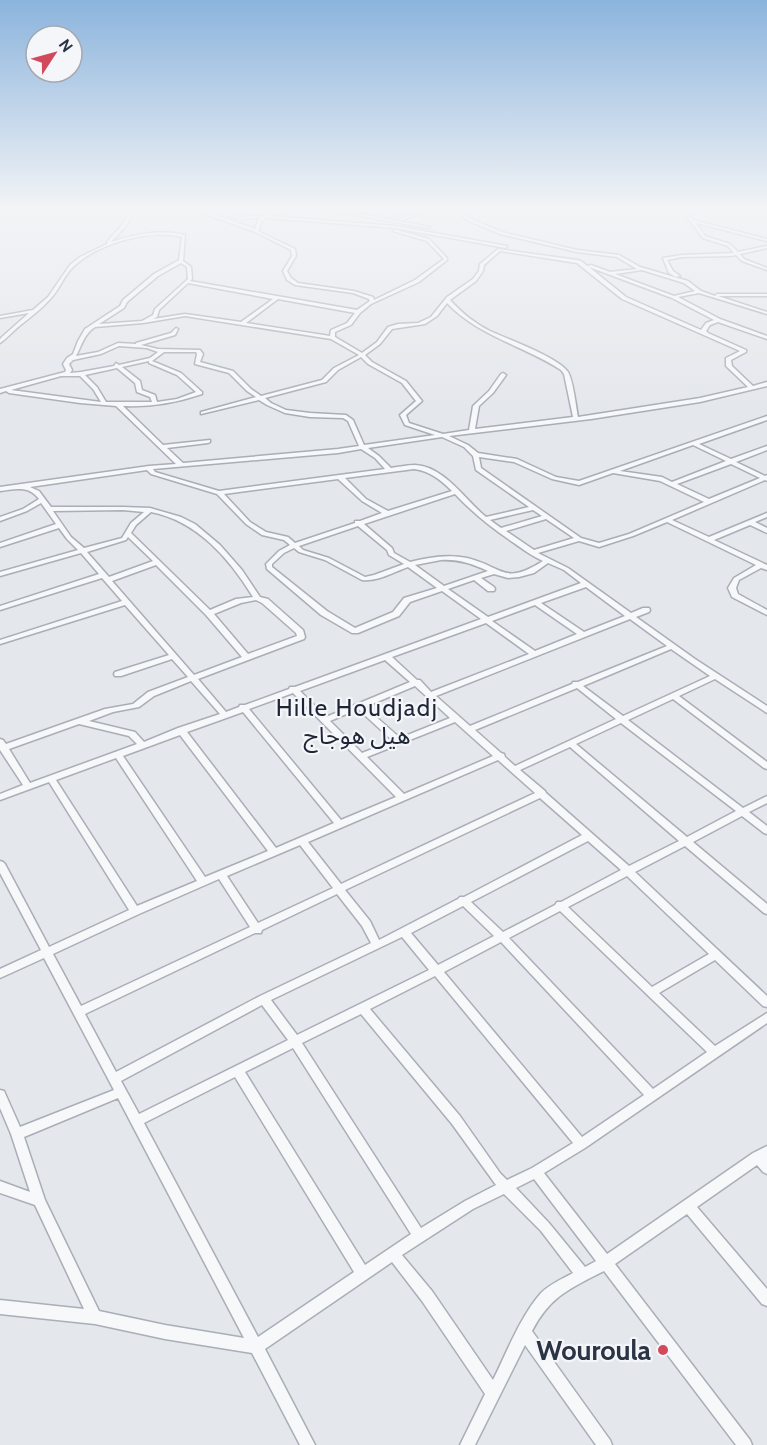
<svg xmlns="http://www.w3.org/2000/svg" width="767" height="1445" font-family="Cabin,'Noto Sans Arabic',sans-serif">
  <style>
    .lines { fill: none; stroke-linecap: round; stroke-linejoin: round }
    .minor-casing { stroke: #a9aeb7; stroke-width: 3 }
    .minor { fill: #f7f8fa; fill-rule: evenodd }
    .poi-dot { fill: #d1495b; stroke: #f4f6f9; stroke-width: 2 }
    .labels { text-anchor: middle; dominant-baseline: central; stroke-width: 4.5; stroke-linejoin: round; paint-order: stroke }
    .neighbourhood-label { font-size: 24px; letter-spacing: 1.5px; fill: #1d2536; stroke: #f4f6f9 }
    .near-poi-label { font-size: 27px; font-weight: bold; fill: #2b3445; stroke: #f4f6f9; text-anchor: end }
  </style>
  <rect width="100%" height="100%" fill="#e4e7ec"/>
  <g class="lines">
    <g class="minor-casing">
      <g id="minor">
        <path d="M132,208H136L125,227L111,242C136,234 160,229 185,235L183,261L191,267L192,279L190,281L357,310L370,301L369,299L353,293L295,285L287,280L283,271L292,256L291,250L255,232L189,208L198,209L199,208H216L238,217L265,216L273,212L261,208H267L276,211L282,208H287L280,212V214L277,213L271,216L395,226L507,246L506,248L395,228L267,218L262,221L258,231L295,249L296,256L287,271L291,278L298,283L354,291L373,297L374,300L415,280L444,259L427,241L393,231V229L429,239L447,258V260L419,282L371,304L360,313L351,325L335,332V337L362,353L377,342L388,327L398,324L418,323L431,317L447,297L473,279L479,271L480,264L498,249L577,260L581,261L587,266L591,265L610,272L637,269L617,257L577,252L500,234L467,220L453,208H457L469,218L502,232L577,250L619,255L640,267L688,281L701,291L715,296L717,294H767V296H718L767,312V314L699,293L678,297L720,319L767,336V339L718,322L710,325L706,331L708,333L746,350V352L731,360L732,366L753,386L767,382V386L700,402L591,419L449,436L468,445L478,453L517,459L556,477L579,481L767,416V420L699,444L731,459L767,446V450L736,462L765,476L767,475V481L765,480L672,520L709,537L767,513V517L755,522L767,528V533L750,525L714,540L767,565V570L761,568L739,580L736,588L738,594L767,610V615L732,597L728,588L734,578L756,565L667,522L633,536L599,547L579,541L538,553L568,568L631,613L643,608H649L650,610L649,612L636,617L695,659L767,706V713L715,679L679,696L767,762V769L764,768L673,699L628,720L743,808L767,796V803L749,812L767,826V834L764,833L742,816L693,842L767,904V914L764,913L685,846L635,872L767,996V1007L763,1006L715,960L659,993L715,1046L767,1013V1023L585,1148L544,1173L607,1254L753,1153L767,1146V1174L763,1172L757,1165L697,1207L767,1289V1306L762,1304L687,1214L615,1264L750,1440L752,1445H736L604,1271C571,1288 550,1296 532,1331L610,1440L612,1445H596L525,1345L475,1445H460L485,1394L422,1301L392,1262L265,1349L315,1445H300L252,1353L165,1339L95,1324L0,1314V1300L84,1309L35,1205L0,1193V1181L30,1192L11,1134L0,1108V1090L4,1091L20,1127L114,1090L44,958L0,978V969L41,950L0,873V861L3,862L5,864L49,947L129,910L49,782L0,800V794L23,785L0,750V739L3,740L6,744L105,709L133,704L148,692L188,677L172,659L121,676H115L114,674L115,672L169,655L125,605L0,644V640L122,601L102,578L0,610V606L99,574L81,553L0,576V572L78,550L67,539L59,528L0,547V543L56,524L41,503L27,511L0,521V517L23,509L39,499C29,485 15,489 0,491V487L149,466L176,464L116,406L80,403L9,393L6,391L0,393V389L65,372L66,370L63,364L67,358L73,354L78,341L85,329L120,306L123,300L154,274L179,260L182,237C149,229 98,243 73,267C64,276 60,288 52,297C42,309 29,318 17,328C11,333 6,339 0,343V339L3,336L29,313L0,318V316L33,310L48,297L70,265L80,257L107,244V242L122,225ZM201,210H215L238,219L260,218L258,220L255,229ZM500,251L577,263L622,299L740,351L726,358V366L748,387L700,398L578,417C576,406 573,380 568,372C558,357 507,339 490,331C474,323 462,313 450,300L476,281L483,271L484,265ZM181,263L187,267L188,279L155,309L153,315L142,321L99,324L124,308L127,302L158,276ZM589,267L672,298L714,320L706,323L701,330L626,297ZM642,270L684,283L695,291L674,296L615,274ZM188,283L273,299L241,322L185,314L153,319L157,317L159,310ZM278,299L355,313L347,323L331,330L330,336L246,323ZM447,303C478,336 524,346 561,370L564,374L573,417L475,429L479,406L493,393L506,375L503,373L501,374L489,391L473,406L469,430L443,434L409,423L406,415L422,401L406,381L372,362L365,355L380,344L392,329L425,324L437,316ZM185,316L331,339L359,355L334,368L322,380L261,396L251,389L233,371L200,362L203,354L200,350L158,349L141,345L175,335L178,329L176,328L171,333L136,343V344L118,343L98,352L76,356C82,345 84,334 95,327L143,323ZM119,346L147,348L158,352L150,358L119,365L116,363L114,366L81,372L70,373L72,370L69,364L73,360L101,354ZM164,352H196L197,354L195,364L229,373L247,391L256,397L201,412V414L259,400L267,405L285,413L310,417L343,418L348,421L359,446L338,449L183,463L167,448L208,443L210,442V440L163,445L123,406C150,407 176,403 202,394V392L181,373L152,361ZM361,357L368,364L402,383L416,401L400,415L405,425L435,435L364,445L353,420L346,415L310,413L286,410L271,403L265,398L326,382L338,370ZM149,361V363L177,375L196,392L177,399L157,402L155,395L142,390L140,381L122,367ZM117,368L135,383L137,392L150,397L152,402H106L97,387L85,375ZM61,376H80L93,389L101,402L11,390ZM442,437L464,447L473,456L476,470L529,507L486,517C465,500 444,466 415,465C407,465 398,467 391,468L379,456L368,448ZM693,445L726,461L672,482L662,477L620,471ZM361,449L375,458L385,469L219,491L155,472L153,469L338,453ZM479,457L514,462L552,479L579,485L613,473L660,481L704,502L629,534L599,543L581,538L481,468ZM731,464L760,478L709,499L677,484ZM414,469C430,471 441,480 452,491L388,511L366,499L345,478ZM147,470L151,474L217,494L246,524L262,535L284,540L290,545L279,551L266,564L267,569L321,615L352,633H358L399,616L410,602L442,591L481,619L295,687H290L289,689L245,705H240L239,707L226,712L198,679L304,639L305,637L303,630L268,599L260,597L242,570L220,545L195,524L181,517L150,508L123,507H51L39,491L30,487ZM338,479L362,501L382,513L360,521H355V523L295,543L288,537L266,532L250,522L224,494ZM455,494C473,513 493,529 514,543C524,550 532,556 543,561C503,586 504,567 467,558C448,554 429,557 410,562L394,553L392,548L364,524ZM123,510L144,512L131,523L122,538L84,548L71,537L53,511ZM533,510L542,516L501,528L490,520ZM151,512C197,521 229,558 253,597L236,599L210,610L131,533L136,525ZM546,519L574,538L534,550L506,531ZM358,526L387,550L389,555L404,564L374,575L365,577L329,558L303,550L299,546ZM128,537L153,561L109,577L87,552L126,540ZM294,548L299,552L325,560L362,580C378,582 393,572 408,567L437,588L404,598L393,612L355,628L327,611L272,567V564L284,553ZM441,560C459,559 472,564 488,571L444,586L415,565ZM548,563L564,570L581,583L488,617L448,589L474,580L488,591H494L495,589L494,587L481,578L494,574L508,578L519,577L534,573ZM156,565L206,615L242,657L194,675L112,581ZM586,587L625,616L584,632L541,603ZM256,600L262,603L296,633L297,636L248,654L214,614L241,603ZM535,605L577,634L535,651L492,621ZM630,619L667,646L578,682H573L572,684L470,726L436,696ZM486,623L529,654L431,692L420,680H417L392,657ZM671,649L710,676L623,716L583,686ZM385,660L410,682L326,717L300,691ZM191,681L220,714L178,728L144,742L135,732L89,721L113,712L139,707L154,696ZM415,686L450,718L400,738L365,707ZM577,688L616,719L515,766L505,757L504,754L501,753L475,730ZM293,693L396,797L341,820L249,709ZM358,709L393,741L362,753L330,721ZM243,712L334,823L276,848L187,732ZM455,722L493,756L404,794L367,757ZM621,723L736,811L687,837L576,744ZM79,724L129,736L137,744L30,783L9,749ZM180,735L268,851L205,877L123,756ZM570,747L679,841L629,866L546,793L545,791L520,770ZM116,758L197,881L137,906L56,780ZM498,760L535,793L341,884L308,842ZM540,798L582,835L464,897H460L458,899L379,940L370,921L345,890ZM588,841L621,870L561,902H557L555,905L503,932L471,902ZM300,845L333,888L258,923L227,876ZM627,876L709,954L652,987L568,907ZM219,879L250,927L81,1006L53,954L139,914ZM337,894L362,926L371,943L260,996L116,1072L85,1014L255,933H261L262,930ZM463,906L494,936L438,965L411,933ZM560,911L707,1052L653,1089L509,938ZM402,937L429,970L297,1035L271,1000ZM501,942L644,1095L582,1137L444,972ZM435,976L573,1143L532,1168L507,1180L500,1173L460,1116L370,1009ZM262,1005L288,1040L139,1114L121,1081ZM361,1014L452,1124L496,1185L465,1201L421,1228L302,1043ZM293,1048L411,1234L365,1265L245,1072ZM235,1077L354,1272L258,1337L144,1123ZM118,1098L244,1338L165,1325L99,1311L45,1200L24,1137ZM534,1179L596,1261L585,1267L549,1223L516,1188ZM504,1194L541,1231L573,1273C562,1279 550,1284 541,1293C520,1317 507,1352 493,1380L432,1291L402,1255L473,1209Z"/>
        <path d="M324,208C332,208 337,212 345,211L430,227L428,228L345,213L338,214Z"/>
        <polygon points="385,208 391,208 399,212 382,217 382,215 393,212"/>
        <polygon points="430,208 436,208 402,220 399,219"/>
        <polygon points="680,208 684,208 693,220 767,239 767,241 696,223 705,236 730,244 738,252 767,246 767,248 740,254 744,259 767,268 767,270 742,261 736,255 730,256 682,257 667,260 673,271 680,276 676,277 669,273 663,258 682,255 734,253 728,246 703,238"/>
      </g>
    </g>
    <use href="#minor" class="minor"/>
  </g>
  <linearGradient id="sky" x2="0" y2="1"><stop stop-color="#8bb4dd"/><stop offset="0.51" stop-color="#f3f4f6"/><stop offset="1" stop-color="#f3f4f6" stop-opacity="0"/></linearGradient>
  <rect width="767" height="410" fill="url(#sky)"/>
  <circle class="poi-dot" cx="663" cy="1350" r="6"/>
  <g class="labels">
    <g class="neighbourhood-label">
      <text x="357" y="707">Hille Houdjadj<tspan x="357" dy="28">هيل هوجاج</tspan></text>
    </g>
    <g class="near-poi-label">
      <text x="651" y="1350">Wouroula</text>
    </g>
  </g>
  <g transform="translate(54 54) rotate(54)"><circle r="28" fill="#f4f6f9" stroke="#a4a8b1" stroke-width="1.5"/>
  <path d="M0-4.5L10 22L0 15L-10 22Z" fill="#d1495b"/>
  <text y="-9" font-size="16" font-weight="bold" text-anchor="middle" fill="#2b3445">N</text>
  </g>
</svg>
